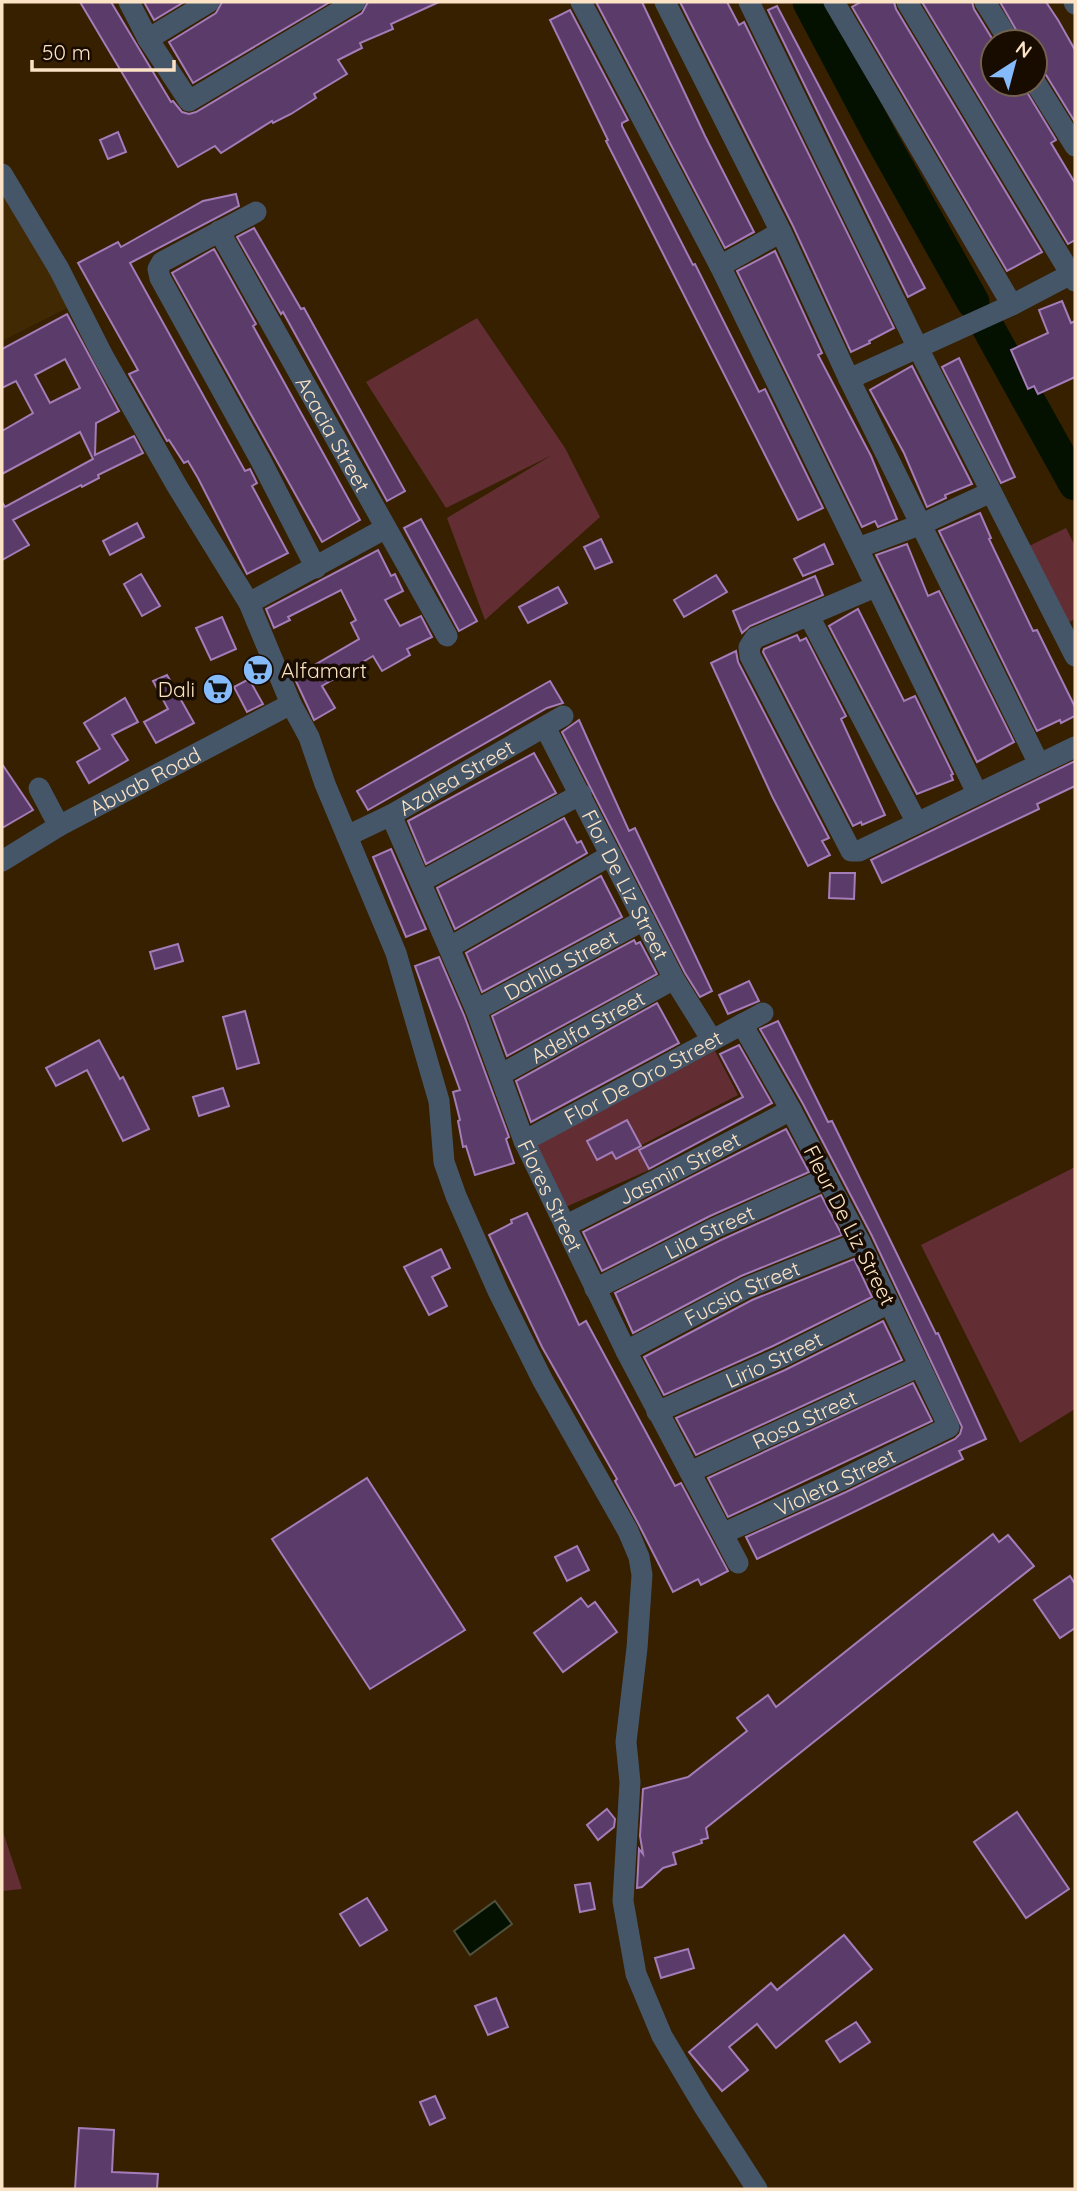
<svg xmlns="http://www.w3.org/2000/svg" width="1077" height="2191" font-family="Quicksand,sans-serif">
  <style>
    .built { fill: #412904 }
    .green { fill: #622e34 }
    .water { fill: #041100; stroke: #4e503b; stroke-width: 2 }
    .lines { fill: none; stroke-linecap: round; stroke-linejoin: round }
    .river { stroke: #041100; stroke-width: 33 }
    .building { fill: #5a3b69; stroke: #a37cb8; stroke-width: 2; fill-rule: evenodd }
    .minor { stroke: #465669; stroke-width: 21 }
    .labels { text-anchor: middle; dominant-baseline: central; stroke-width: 7; stroke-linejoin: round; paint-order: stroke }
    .street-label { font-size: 21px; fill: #fce3c5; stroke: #180b00 }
    .poi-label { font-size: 21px; fill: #fce3c5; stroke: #180b00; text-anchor: start }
  </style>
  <rect width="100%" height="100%" fill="#362000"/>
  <polygon class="built" points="2,186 69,307 2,341"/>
  <g class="green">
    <polygon points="477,318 565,448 600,517 485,620 447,518 552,455 446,508 366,382"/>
    <polygon points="1066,528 1075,546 1075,619 1067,623 1029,546"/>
    <polygon points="715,1051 738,1095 638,1147 649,1170 559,1210 533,1144"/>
    <polygon points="1075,1167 1075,1409 1020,1443 921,1245"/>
    <polygon points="2,1829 22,1889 2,1891"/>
  </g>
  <polygon class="water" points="495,1901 512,1924 470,1955 454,1931"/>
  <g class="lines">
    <g class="river">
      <polyline points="809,2 881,138 973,302"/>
      <polyline points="985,322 1075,484"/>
    </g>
  </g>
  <g class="building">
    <polygon points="80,2 111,2 171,102 173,101 182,112 189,114 196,112 362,13 368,2 439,2 391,24 393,29 360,43 362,48 338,60 347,74 314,94 316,98 291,114 273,123 272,121 221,153 215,146 178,167"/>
    <polygon points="144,2 184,2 154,20"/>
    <polygon points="222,2 330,2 193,83 169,42 216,13"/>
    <polygon points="596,2 642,2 705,136 754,232 725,248"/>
    <polygon points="680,2 727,2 739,25 744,22 894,328 869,341 870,343 851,352 793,226"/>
    <polygon points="861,2 894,2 896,9 1042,252 1007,271 852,7"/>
    <polygon points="922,2 972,2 974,9 993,40 993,84 1022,84 1056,140 1051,143 1075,183 1075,240 1068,244"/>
    <polygon points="1000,2 1046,2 1058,20 1075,50 1075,122 1046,75 1035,69 1035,42 1023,42"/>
    <polygon points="777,6 925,288 908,297 768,10"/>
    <polygon points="570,10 628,120 622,123 622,126 693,265 695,264 759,392 765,389 823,508 798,520 606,141 608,140 550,20"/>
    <polygon points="118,132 126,152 108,159 100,140"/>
    <polygon points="236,194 239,206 130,263 245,471 250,469 257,483 252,486 288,553 247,574 198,478 188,461 184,463 169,440 167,441 129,374 138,370 78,263 118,242 121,247 203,201"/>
    <polygon points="254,228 301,309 304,308 405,491 387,501 283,312 281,314 237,237"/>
    <polygon points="214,249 256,324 253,326 360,520 322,542 172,273"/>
    <polygon points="775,251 822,353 818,355 871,456 897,519 878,527 875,521 862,527 737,271"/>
    <polygon points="1062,301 1071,323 1075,321 1075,377 1038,394 1034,386 1028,389 1011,350 1048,333 1039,310"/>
    <path d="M67,314L119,411L96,423L95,455L134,436L143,453L98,475L99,478L82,487L81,485L13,520L29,545L2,560V502L5,507L93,459L80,432L2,474V431L33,413L16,381L2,388V349ZM65,359L80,388L50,403L35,375Z"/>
    <polygon points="959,358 1015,477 1001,483 942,367"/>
    <polygon points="912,366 972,484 945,495 946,498 927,507 904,453 870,390"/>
    <polygon points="980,513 991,538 989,539 1033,631 1037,630 1075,707 1075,716 1061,723 1060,720 1037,731 939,531"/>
    <polygon points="421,519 477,621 459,631 404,528"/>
    <polygon points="137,523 144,537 110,555 103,541"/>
    <polygon points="601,539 612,562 595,569 584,547"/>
    <polygon points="824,544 833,564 803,576 794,559"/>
    <polygon points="907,544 928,596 939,591 1014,742 977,762 876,555"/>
    <polygon points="378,550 391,576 395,574 403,591 385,600 400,626 421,616 432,637 407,649 410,655 382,671 373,656 322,686 335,708 314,720 294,677 359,639 351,623 356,620 341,590 288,617 290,620 274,628 266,609"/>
    <polygon points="141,574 160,606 142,616 124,584"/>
    <polygon points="716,575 727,592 684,617 674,600"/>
    <polygon points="815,576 823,595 750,626 742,633 733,611"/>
    <polygon points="558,587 567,603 528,623 519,607"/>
    <polygon points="858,609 904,701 915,696 953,774 951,775 953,780 917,794 829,626"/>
    <polygon points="222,617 236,649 211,660 196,628"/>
    <polygon points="797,635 800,641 806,638 846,716 841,719 885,815 862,825 861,822 853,826 763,652 764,649"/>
    <polygon points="736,651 738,662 829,838 822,841 830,855 808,866 772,796 711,663"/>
    <polygon points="167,675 194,723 156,743 144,722 168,709 153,681"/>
    <polygon points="249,679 263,704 247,712 234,687"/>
    <polygon points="550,681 563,703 547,708 368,810 357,791"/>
    <polygon points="125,698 138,722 112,735 128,760 89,783 77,762 100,749 84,723"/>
    <polygon points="579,720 629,831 635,828 712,991 700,997 685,973 562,732"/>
    <polygon points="534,753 556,793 426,864 408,821"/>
    <polygon points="1075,761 1075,786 1037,804 1039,809 882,883 871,860"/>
    <polygon points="2,764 33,810 2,828"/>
    <polygon points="564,818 577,843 581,841 587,853 455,929 437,888"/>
    <polygon points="391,849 426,929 406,937 373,857"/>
    <polygon points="830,873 855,873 854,899 829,898"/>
    <polygon points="601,876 622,917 482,992 466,953"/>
    <polygon points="634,940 636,944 640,942 657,974 507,1056 492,1016"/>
    <polygon points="178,944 183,961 155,969 150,952"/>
    <polygon points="439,957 464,1015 509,1137 506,1139 514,1163 475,1175 466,1146 463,1147 458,1121 460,1120 453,1092 460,1090 415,966"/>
    <polygon points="749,981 759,1001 728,1014 719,995"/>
    <polygon points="657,1003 679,1043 531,1122 516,1081"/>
    <polygon points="245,1011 259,1063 237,1069 223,1017"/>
    <polygon points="778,1021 828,1122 832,1121 936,1334 938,1333 986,1439 959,1451 963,1459 757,1559 746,1537 846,1492 955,1439 960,1434 962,1427 872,1236 803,1104 760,1029"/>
    <polygon points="99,1040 120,1079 123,1077 149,1129 123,1141 87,1070 56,1086 46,1068"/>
    <polygon points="739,1045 772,1103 649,1169 639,1150 743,1097 720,1054"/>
    <polygon points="223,1088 229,1106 199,1116 193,1097"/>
    <polygon points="627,1120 641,1146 616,1159 612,1152 597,1160 587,1141"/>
    <polygon points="786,1129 809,1172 710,1216 602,1271 583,1232"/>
    <polygon points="821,1195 842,1235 741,1276 633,1333 615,1293 721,1240"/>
    <polygon points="527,1213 579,1325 586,1321 675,1486 681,1483 728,1571 701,1585 698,1579 673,1592 639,1525 615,1481 617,1479 542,1347 489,1235 512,1223 511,1220"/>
    <polygon points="441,1249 450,1268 432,1277 447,1306 429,1315 404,1267"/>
    <polygon points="854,1259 872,1297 773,1346 664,1395 644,1357 752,1300"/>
    <polygon points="883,1321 902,1360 696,1455 676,1418 785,1370"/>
    <polygon points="913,1383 932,1421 728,1517 708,1478"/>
    <polygon points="367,1478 465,1630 370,1689 272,1539"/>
    <polygon points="993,1534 999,1542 1008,1535 1034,1566 706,1828 708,1838 701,1840 702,1843 673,1853 676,1864 663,1868 642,1887 637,1888 639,1849 643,1854 640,1836 643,1789 688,1777 747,1731 737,1718 768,1695 776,1707"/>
    <polygon points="577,1546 589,1570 567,1581 555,1557"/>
    <polygon points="1070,1576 1075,1584 1075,1628 1060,1638 1034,1600"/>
    <polygon points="581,1598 588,1607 595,1602 617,1632 563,1672 534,1633"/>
    <polygon points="607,1809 615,1819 614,1827 598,1840 587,1825"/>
    <polygon points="1017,1812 1069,1889 1026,1918 974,1842"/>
    <polygon points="590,1883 595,1909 580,1912 575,1885"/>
    <polygon points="367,1898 387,1930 360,1946 340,1914"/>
    <polygon points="844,1935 872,1969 776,2048 757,2024 729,2047 748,2070 722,2091 689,2052 771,1983 777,1990"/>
    <polygon points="688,1949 694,1968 661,1978 655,1958"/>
    <polygon points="496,1998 508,2027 488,2035 475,2006"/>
    <polygon points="856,2022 870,2042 840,2062 826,2041"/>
    <polygon points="435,2096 445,2118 430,2125 420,2102"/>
    <polygon points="79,2128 114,2130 112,2172 158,2174 157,2189 75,2189"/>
  </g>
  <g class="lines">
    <g class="minor">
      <polyline points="129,2 148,39 189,101 355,2"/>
      <polyline points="581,2 720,266 977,793"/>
      <polyline points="665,2 781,232 849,379 1039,764"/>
      <polyline points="749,2 918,348 1075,656"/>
      <polyline points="834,2 1012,305"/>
      <polyline points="907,2 1075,281"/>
      <polyline points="985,2 1010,42"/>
      <polyline points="1074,2 1075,4"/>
      <polyline points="148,39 209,2"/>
      <polyline points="1035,82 1075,146"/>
      <polyline points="2,174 59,269 103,356 177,486 249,603 291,704 309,737 325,784 396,953 439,1101 444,1162 456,1196 498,1291 543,1381 628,1531 639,1557 642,1575 637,1648 626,1742 630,1782 623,1901 636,1974 662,2036 703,2105 757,2189"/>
      <polyline points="256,212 162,262 158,269 160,278 261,461 316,568"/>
      <path id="s1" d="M219,231L447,636"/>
      <polyline points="720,266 781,232"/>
      <polyline points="849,379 1012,305 1075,272"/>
      <polyline points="858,548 922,524 991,492"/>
      <polyline points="875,587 755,638 749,647 750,656 851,851 859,851 1075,747"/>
      <polyline points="249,603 386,528"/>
      <polyline points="809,616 917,823"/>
      <path id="s2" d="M545,727L674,979L712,1040"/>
      <polyline points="39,788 59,826"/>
      <path id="s3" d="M391,815L476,1010L524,1141L626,1351L738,1563"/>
      <path id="s4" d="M347,836L391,815L563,716"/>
      <path id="s5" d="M2,861L59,826L291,704"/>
      <polyline points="422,881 581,794"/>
      <polyline points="450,947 611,855"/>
      <path id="s6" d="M476,1010L644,920"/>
      <path id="s7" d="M500,1075L674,979"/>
      <path id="s8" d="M524,1141L763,1013"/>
      <path id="s9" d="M565,1226L684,1166L791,1110"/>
      <path id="s10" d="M595,1289L715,1228L827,1178"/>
      <path id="s11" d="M626,1351L746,1288L860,1242"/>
      <path id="s12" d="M657,1412L779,1358L889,1303"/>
      <path id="s13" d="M690,1472L920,1366"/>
      <path id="s14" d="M724,1533L841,1480L949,1427L860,1242L791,1110L742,1024"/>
    </g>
  </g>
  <defs>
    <g id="supermarket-disc" transform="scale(1.575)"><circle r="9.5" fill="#86bbfb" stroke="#180b00"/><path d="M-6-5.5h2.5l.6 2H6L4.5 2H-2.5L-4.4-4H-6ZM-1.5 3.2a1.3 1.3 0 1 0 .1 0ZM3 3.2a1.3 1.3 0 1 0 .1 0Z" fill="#111"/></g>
  </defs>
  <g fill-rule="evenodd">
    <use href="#supermarket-disc" x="258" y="670"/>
    <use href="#supermarket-disc" x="218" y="689"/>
  </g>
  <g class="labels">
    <g class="street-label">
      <text stroke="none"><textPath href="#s1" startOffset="233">Acacia Street</textPath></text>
      <text stroke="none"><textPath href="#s4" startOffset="124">Azalea Street</textPath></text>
      <text stroke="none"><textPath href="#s5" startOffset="164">Abuab Road</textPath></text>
      <text stroke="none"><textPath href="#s2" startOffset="177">Flor De Liz Street</textPath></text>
      <text stroke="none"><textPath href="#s6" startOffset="96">Dahlia Street</textPath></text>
      <text stroke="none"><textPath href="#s7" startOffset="100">Adelfa Street</textPath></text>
      <text stroke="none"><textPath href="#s8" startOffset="135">Flor De Oro Street</textPath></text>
      <text stroke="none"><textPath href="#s9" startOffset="128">Jasmin Street</textPath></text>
      <text stroke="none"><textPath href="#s3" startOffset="413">Flores Street</textPath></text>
      <text transform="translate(850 1225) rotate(63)">Fleur De Liz Street</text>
      <text stroke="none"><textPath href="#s10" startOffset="128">Lila Street</textPath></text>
      <text stroke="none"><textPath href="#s11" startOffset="130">Fucsia Street</textPath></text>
      <text stroke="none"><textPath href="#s12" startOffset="128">Lirio Street</textPath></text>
      <text stroke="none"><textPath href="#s13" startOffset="126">Rosa Street</textPath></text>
      <text stroke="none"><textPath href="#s14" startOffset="122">Violeta Street</textPath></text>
    </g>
    <g class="poi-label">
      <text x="281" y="670">Alfamart</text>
      <text x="195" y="689" text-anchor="end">Dali</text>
    </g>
  </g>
  <rect width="1077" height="2191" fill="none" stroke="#fce3c5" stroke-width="7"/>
  <g transform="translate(1014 63) rotate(36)"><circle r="33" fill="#180b00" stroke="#73614f" stroke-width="2"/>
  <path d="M0-5L12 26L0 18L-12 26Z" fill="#86bbfb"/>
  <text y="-10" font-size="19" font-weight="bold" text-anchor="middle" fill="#fce3c5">N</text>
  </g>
  <path d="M32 60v10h142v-10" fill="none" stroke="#fce3c5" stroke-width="3.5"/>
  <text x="42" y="60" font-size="21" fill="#fce3c5" stroke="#180b00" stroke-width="5" paint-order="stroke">50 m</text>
</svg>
